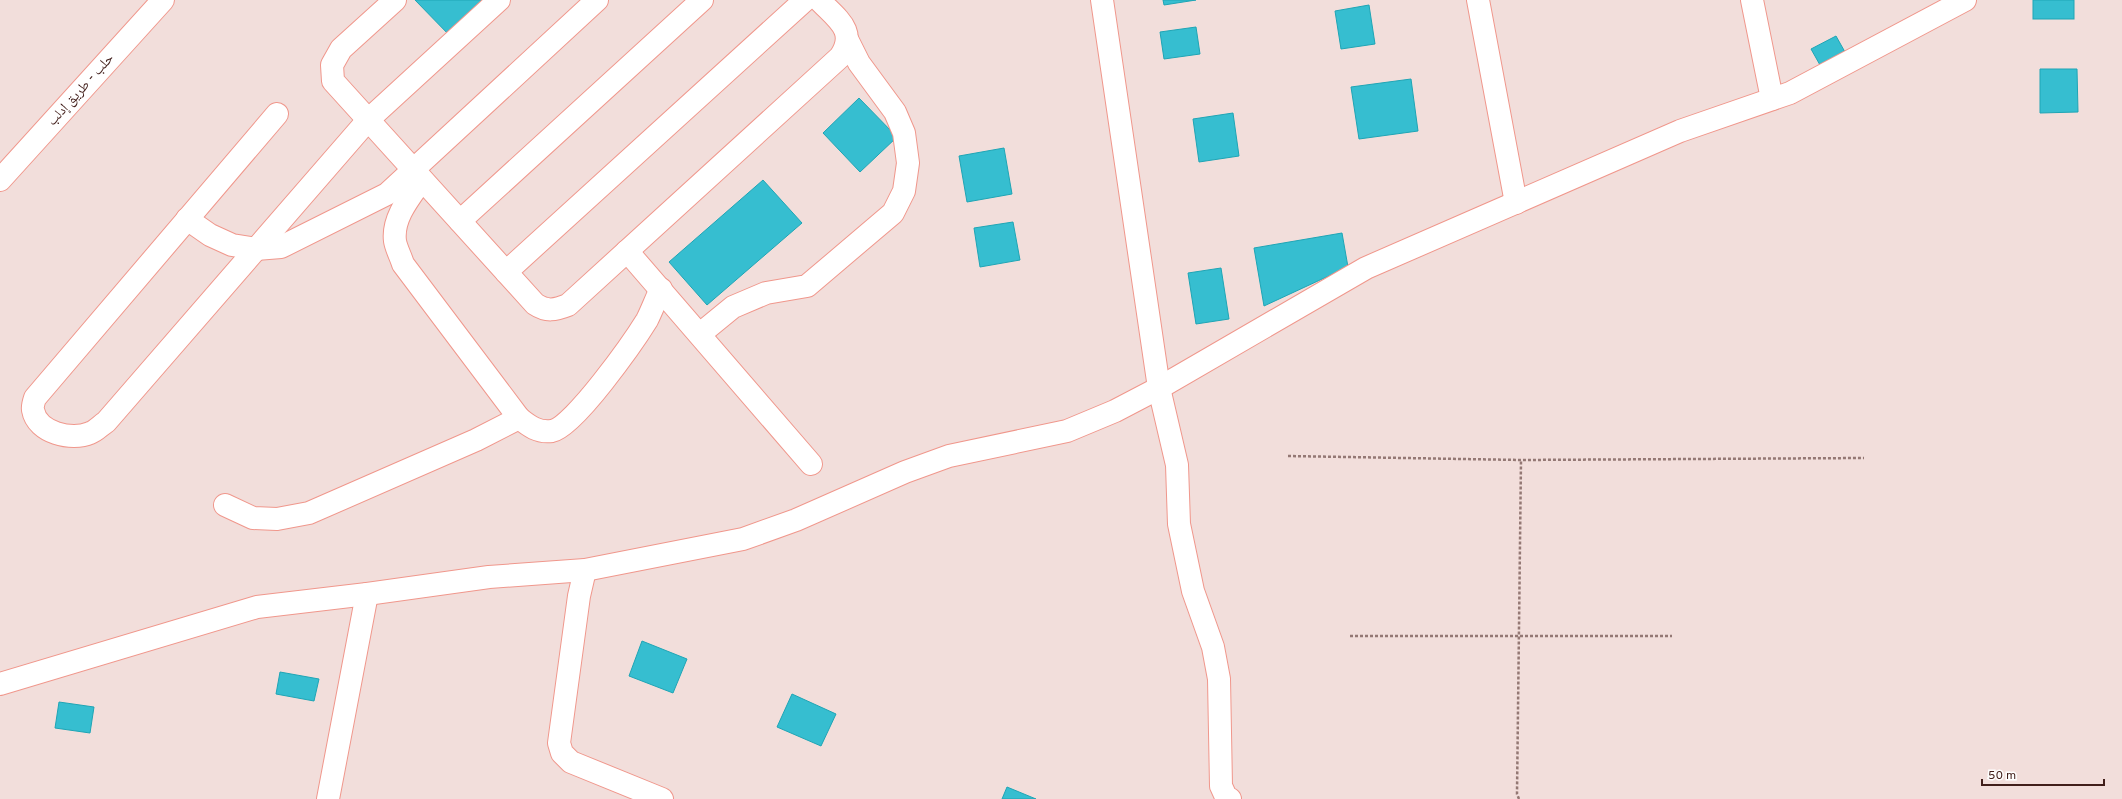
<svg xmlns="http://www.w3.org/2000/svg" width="2122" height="799" font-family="Overpass,'Noto Naskh Arabic',sans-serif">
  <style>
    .building { fill: #36bed0; stroke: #1fa5b5 }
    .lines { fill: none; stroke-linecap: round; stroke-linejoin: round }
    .minor-casing { stroke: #f0978c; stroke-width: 24 }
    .highway-casing { stroke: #f0978c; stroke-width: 24 }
    .path { stroke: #947874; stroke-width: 2.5; stroke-dasharray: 3 2; stroke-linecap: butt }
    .minor { stroke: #fff; stroke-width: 22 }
    .highway { stroke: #fff; stroke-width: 22 }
    .labels { text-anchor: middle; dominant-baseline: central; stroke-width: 3.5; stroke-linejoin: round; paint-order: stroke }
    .street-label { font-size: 14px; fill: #411e1a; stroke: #fff }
  </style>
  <rect width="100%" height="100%" fill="#f2dedb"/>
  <g class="building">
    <polygon points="415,0 492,0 452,38"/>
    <polygon points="1163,0 1196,0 1164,5"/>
    <rect x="2033" y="0" width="41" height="19"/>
    <polygon points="1369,5 1375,44 1341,49 1335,11"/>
    <polygon points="1196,27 1200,54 1164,59 1160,32"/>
    <polygon points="1836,36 1845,52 1820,65 1811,49"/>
    <polygon points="2040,69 2077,69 2078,112 2040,113"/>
    <polygon points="1411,79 1418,131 1359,139 1351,87"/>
    <polygon points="859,98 897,137 860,172 823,133"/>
    <polygon points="1233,113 1239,156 1199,162 1193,119"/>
    <polygon points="1004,148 1012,194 967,202 959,156"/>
    <polygon points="763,180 802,223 707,305 669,262"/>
    <polygon points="1013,222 1020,260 980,267 974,228"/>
    <polygon points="1342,233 1348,267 1264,306 1254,248"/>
    <polygon points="1221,268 1229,319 1196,324 1188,273"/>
    <polygon points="642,641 687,659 673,693 629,676"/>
    <polygon points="280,672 319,679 314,701 276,694"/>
    <polygon points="792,694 836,714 821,746 777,727"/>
    <polygon points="59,702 94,707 90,733 55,728"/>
    <polygon points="1007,787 1036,799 1002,799"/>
  </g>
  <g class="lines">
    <g class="minor-casing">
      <g id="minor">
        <path d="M395,0L341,49L332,65L333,81L535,304C547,312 555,310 568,305L840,57C858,31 837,19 819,0"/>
        <polyline points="1102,0 1159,388 1177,465 1179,524 1193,591 1213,647 1219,679 1221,786 1227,799 1230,799"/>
        <polyline points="1478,0 1516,203"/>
        <polyline points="1752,0 1772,99"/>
        <path d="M277,114L35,398C34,401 32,407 33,410C37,433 72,441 90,433C96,431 101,425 106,422L368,120L499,0"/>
        <path d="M422,180C410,197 392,218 395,241C396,248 401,257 403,264L519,418C529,426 538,433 552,431C574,427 634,341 647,320C652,310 656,299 661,289"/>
        <polyline points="187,219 210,235 232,245 256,249 281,247 387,194 597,0"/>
        <polyline points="460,221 702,0"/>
        <polyline points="627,251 811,464"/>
        <polyline points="506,272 805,0"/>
        <polyline points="700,334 733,307 766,293 807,286 893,213 904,191 908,163 904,133 895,112 859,63 848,41"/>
        <polyline points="225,505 253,518 277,519 309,513 476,440 519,418"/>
        <polyline points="585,570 579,596 559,743 562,753 571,762 662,799"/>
        <polyline points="0,684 257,607 367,594 489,577 585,570 743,539 796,520 905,472 949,456 1067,431 1115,411 1159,388 1366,268 1680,131 1790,93 1965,0"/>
        <polyline points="328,799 367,594"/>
      </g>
    </g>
    <g class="highway-casing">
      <polyline id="highway" points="0,180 163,0"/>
    </g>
    <g class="path">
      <polyline points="1288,456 1521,460 1864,458"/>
      <polyline points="1350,636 1672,636"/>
      <polyline points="1519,799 1517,794 1521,460"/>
    </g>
    <use href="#minor" class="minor"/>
    <use href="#highway" class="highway"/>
  </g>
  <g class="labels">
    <g class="street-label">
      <text transform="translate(81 90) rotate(-48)">حلب - طريق إدلب</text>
    </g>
  </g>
  <path d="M1982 779v6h122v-6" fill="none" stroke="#411e1a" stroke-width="2"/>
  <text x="1988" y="779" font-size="12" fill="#411e1a" stroke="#ffffff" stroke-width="3" paint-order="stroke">50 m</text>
</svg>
